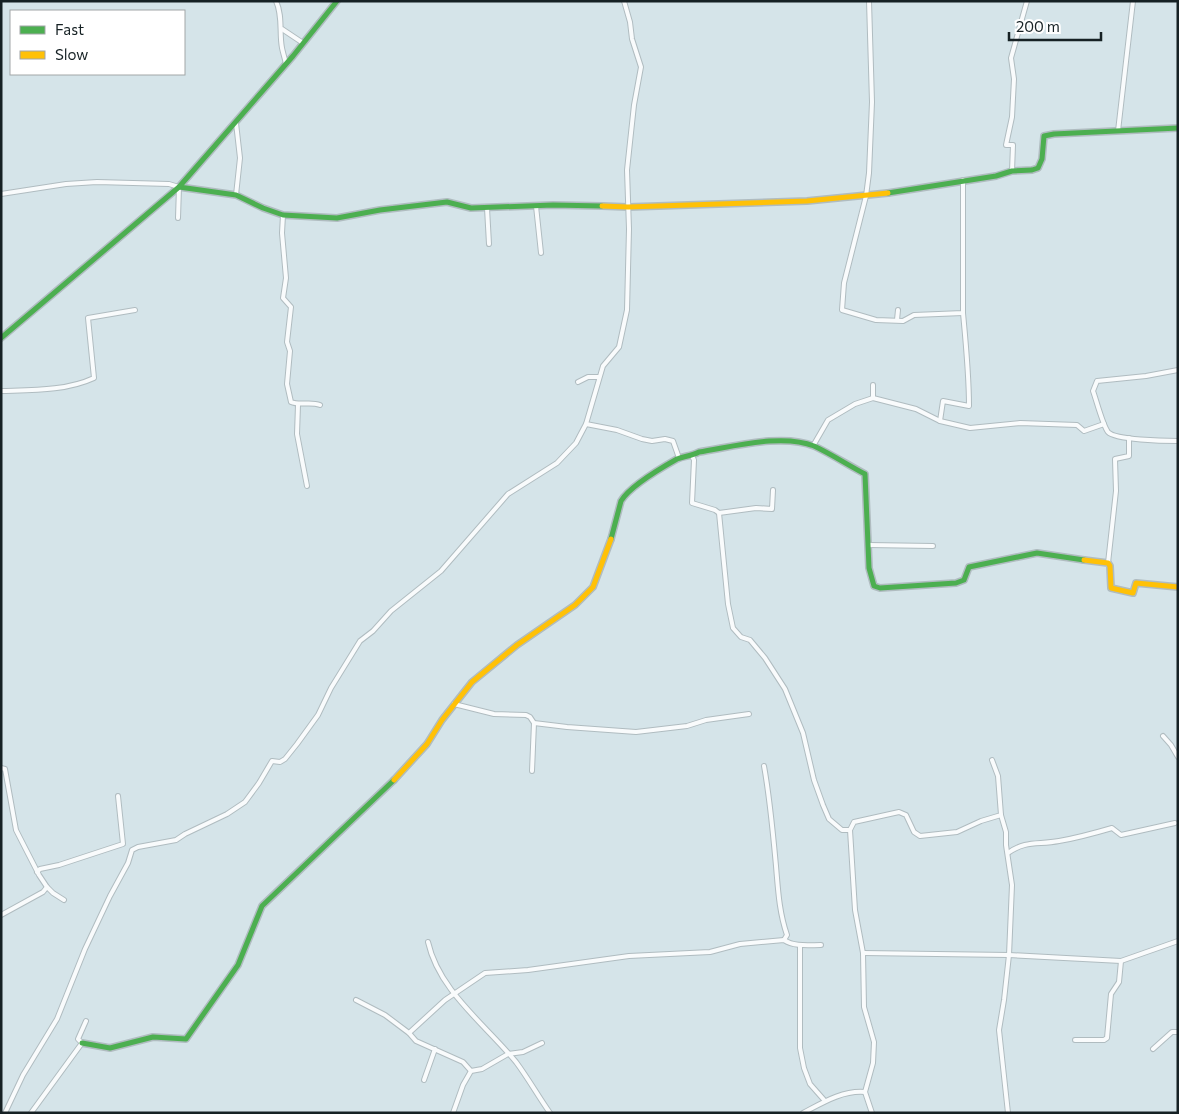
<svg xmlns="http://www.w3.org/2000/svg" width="1179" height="1114" font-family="Commissioner,sans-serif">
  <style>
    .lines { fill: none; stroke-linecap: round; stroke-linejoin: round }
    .street-casing { stroke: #b0bcc0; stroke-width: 6 }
    .fast-casing { stroke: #b0bcc0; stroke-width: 8 }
    .slow-casing { stroke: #b0bcc0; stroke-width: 8 }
    .street { stroke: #f9fbfc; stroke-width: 4 }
    .fast { stroke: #4caf50; stroke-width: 5 }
    .slow { stroke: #ffc107; stroke-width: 5 }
  </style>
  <rect width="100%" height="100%" fill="#d5e4e9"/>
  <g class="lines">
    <g class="street-casing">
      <g id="street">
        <path d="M276,1C283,16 279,33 282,48C283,53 285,59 286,64"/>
        <polyline points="869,1 872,102 869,173 866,196 844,283 842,310 876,320 903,321 914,315 963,313 963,180"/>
        <polyline points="282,29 303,43"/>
        <polyline points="236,123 240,158 236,195"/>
        <polyline points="1118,131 1133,1"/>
        <polyline points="1012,171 1013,145 1006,145 1012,117 1014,79 1011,58 1027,1"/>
        <polyline points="1,194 66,184 97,182 169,184 179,187 178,218"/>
        <polyline points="536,206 541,253"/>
        <polyline points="487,208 489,244"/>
        <path d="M283,215L282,233L286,278L283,298L291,307L287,342L290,351L287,384L291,402C300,406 310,401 320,405"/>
        <polyline points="897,320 898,310"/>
        <path d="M1178,370L1146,376L1097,381L1093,391C1096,399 1103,426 1108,432C1115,440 1165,441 1178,441"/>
        <polyline points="578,382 588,377 599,377"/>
        <path d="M1,391C32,390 66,391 94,378L88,318L135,310"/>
        <polyline points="873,398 873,385"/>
        <polyline points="298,405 297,434 307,486"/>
        <path d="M940,421L943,401L969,406C969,375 966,345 963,313"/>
        <polyline points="586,424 617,430 642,439 652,441 665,439 673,441 679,458"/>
        <polyline points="813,446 828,420 855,404 873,398 916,409 940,421 970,428 1020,423 1077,425 1084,431 1104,424"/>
        <polyline points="692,456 694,460 692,503 715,510 719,513 728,604 733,628 741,637 750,640 765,658 785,689 803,733 814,780 823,805 829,819 842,830 850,830 854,822 899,812 906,815 914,832 920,836 957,832 981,821 1001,815 998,776 992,760"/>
        <polyline points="719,513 756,508 772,509 773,490"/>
        <polyline points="868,545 933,546"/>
        <polyline points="1108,563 1116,491 1115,459 1129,456 1129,438"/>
        <polyline points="454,704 494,714 526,715 530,717 534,723 567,727 636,732 687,726 706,720 749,714"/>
        <polyline points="1163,736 1171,745 1178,757"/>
        <path d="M764,766C770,799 773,833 776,866C778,889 779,912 787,935L784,940"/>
        <polyline points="1,768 5,769 16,830 39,875 47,887 53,893 64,900"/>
        <polyline points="532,771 534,723"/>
        <polyline points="1001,815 1006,832 1006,845 1012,885 1009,955 1004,1000 999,1030 1008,1113"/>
        <polyline points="850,830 855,910 863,953 864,1007 874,1042 873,1063 865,1092 872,1113"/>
        <path d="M1008,853C1026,840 1038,845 1059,841C1077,838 1095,833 1112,828L1121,835L1175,823"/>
        <polyline points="37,872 40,869 59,865 123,844 118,796"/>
        <polyline points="1,915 43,892 47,887"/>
        <path d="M428,942C439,991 485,1024 516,1062C528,1078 538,1096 550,1113"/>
        <polyline points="800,945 800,1048 804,1068 810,1084 825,1101"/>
        <polyline points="863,953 1009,955 1121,961 1178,941"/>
        <polyline points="356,1000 385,1015 409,1033 416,1041 463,1062 471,1071"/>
        <path d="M409,1033L445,1000L485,973L528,970L629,956L710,952L740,944L784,940C794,947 809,945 821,945"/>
        <polyline points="1075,1040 1104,1040 1107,1038 1111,994 1119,982 1121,961"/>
        <polyline points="1153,1049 1172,1032 1178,1032"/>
        <polyline points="424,1080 435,1049"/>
        <polyline points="5,1113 23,1075 57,1019 85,949 110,896 128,863 132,850 138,847 176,840 185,834 227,814 245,802 259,783 272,761 280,762 285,759 297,744 318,715 331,688 360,641 373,631 391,611 441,571 508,494 557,463 576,443 586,424 603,366 619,347 627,310 629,229 627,170 634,105 641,67 632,39 630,22 624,1"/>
        <polyline points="31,1113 82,1043 78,1039 86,1021"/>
        <polyline points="453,1113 463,1085 471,1071 482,1069 508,1054 523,1052 542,1043"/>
        <path d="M803,1113C822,1103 843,1090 865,1092"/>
      </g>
    </g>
    <g class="fast-casing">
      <g id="fast">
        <polyline points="179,187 236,195 263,208 283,215 337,218 380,210 447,202 471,208 553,205 602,206"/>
        <polyline points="888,193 996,176 1012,171 1032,170 1038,168 1042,159 1044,136 1054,134 1178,128"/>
        <polyline points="1,338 179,187 293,56 337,1"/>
        <path d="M611,539L621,501C630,486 661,468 677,459C684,456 692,456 699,452C732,447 782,433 814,446C831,454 848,465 865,474L869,568L874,586L880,588L956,583L964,580L969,567L1037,553L1084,560"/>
        <polyline points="82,1043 110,1048 153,1037 186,1039 238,965 262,906 394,780"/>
      </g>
    </g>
    <g class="slow-casing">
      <g id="slow">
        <polyline points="602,206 628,207 807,201 888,193"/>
        <polyline points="1084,560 1108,563 1110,566 1111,588 1133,593 1136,583 1178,587"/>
        <polyline points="394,780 427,744 442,720 472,682 517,645 575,605 593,587 611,539"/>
      </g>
    </g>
    <use href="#street" class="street"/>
    <use href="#fast" class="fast"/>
    <use href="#slow" class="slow"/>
  </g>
  <rect width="1179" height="1114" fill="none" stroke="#162124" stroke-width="5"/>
  <rect x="10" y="10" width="175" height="65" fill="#ffffff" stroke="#a2a6a7"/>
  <rect x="20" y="26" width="25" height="8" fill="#4caf50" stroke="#a2a6a7"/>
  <text x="55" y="35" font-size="15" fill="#162124">Fast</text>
  <rect x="20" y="51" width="25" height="8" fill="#ffc107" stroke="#a2a6a7"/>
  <text x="55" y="60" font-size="15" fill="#162124">Slow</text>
  <path d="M1009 32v8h92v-8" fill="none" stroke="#162124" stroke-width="2.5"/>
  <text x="1016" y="32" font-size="15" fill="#162124" stroke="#ffffff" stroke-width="4" paint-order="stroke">200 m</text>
</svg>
